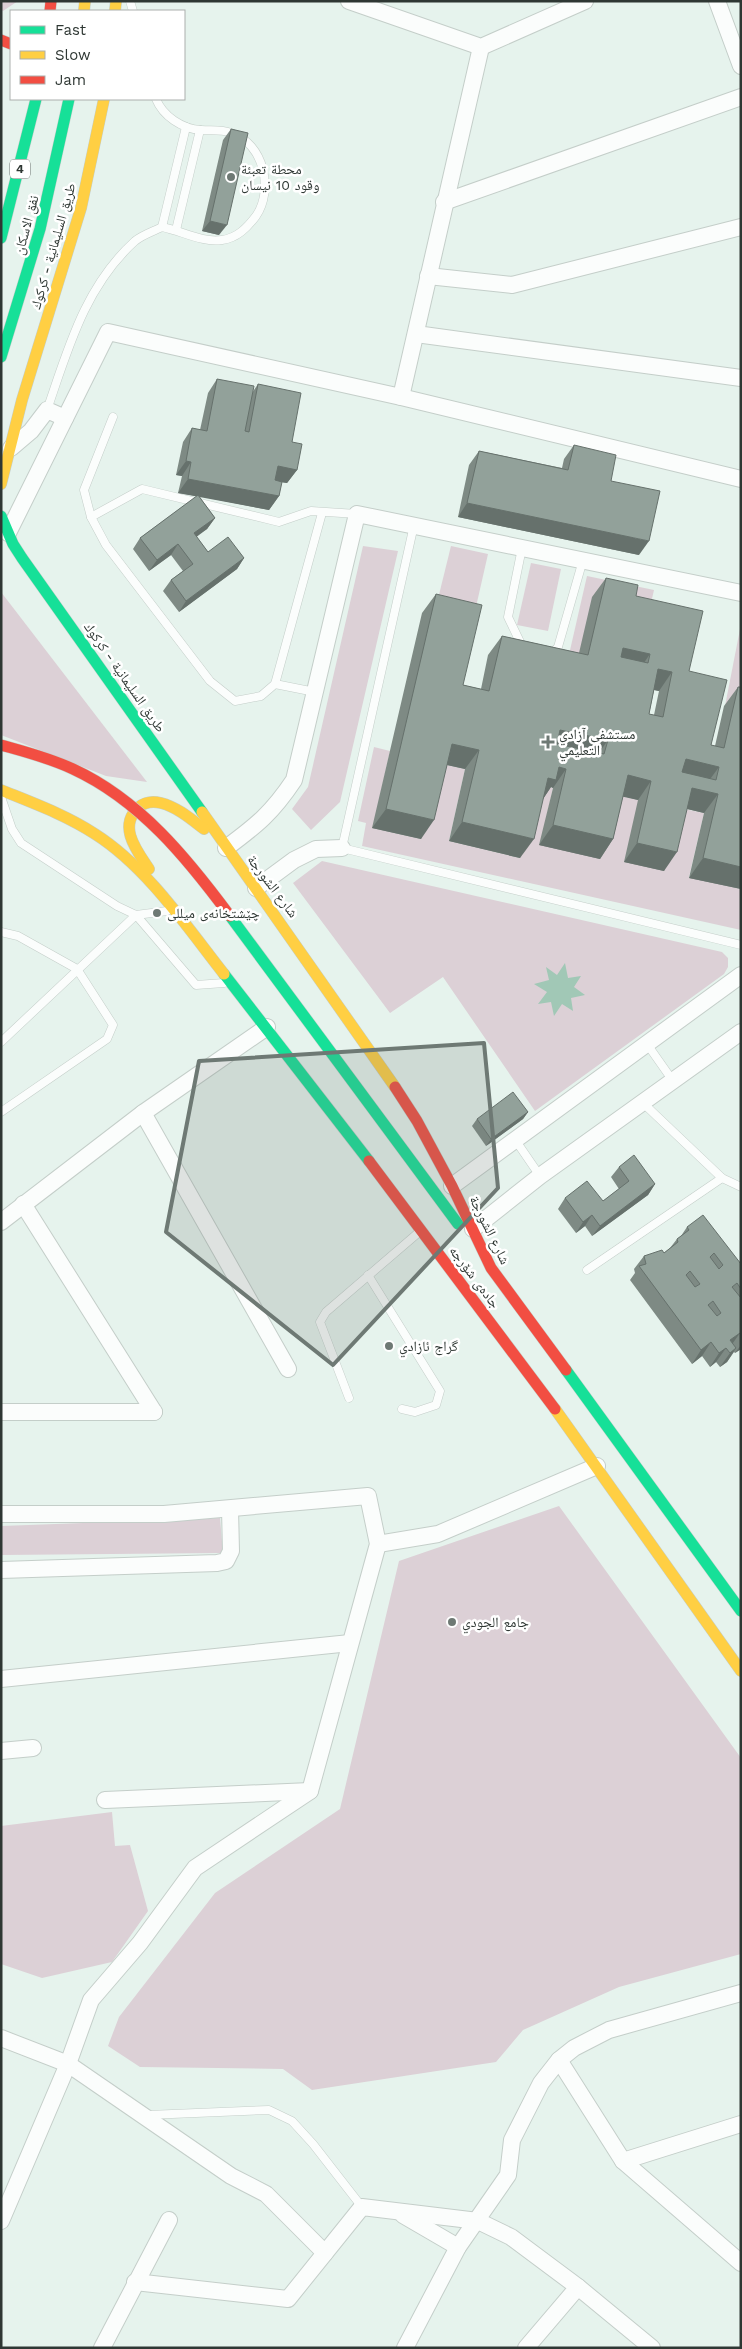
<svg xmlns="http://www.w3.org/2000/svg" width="742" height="2349" font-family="'Work Sans','Noto Naskh Arabic',sans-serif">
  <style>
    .green { fill: #dcd0d6 }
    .water { fill: #a1c8b6 }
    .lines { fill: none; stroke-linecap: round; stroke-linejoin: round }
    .lane-casing { stroke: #c4cec9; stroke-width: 9 }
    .street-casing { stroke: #c4cec9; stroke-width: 18 }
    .fast-casing { stroke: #c4cec9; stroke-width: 12 }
    .slow-casing { stroke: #c4cec9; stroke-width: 12 }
    .jam-casing { stroke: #c4cec9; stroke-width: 12 }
    .lane { stroke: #fbfdfc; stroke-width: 8 }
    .street { stroke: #fbfdfc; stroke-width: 16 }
    .fast { stroke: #16e098; stroke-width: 11 }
    .slow { stroke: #ffcf43; stroke-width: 11 }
    .jam { stroke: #f24e42; stroke-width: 11 }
    .jam-bridge-casing { stroke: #c4cec9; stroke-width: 12; stroke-linecap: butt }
    .jam-bridge { stroke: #f24e42; stroke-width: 11 }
    .wall { fill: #7e8a84; fill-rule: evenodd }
    .shaded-wall { fill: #66716c }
    .building { fill: #92a19a; stroke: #66716c; fill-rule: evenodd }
    .marked { fill: #6e7974; fill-opacity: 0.2; stroke: #6e7974; stroke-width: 4; stroke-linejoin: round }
    .poi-dot { fill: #6e7974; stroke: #fff; stroke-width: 2 }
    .labels { text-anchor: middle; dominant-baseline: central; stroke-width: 5; stroke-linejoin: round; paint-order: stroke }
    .shield { fill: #fff; stroke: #6d7370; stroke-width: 1 }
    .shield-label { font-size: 12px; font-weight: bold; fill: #2e3733 }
    .poi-label { font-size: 14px; fill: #2e3733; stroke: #fff; text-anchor: start }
    .street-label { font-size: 14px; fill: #2e3733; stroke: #fff }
  </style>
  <rect width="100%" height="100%" fill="#e6f3ed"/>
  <g class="green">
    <polygon points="1,1 18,1 3,11 1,10"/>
    <polygon points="363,546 398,551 340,802 311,830 292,809 308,787"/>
    <polygon points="451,546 488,554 473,620 435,611"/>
    <polygon points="531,563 561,569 548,631 517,625"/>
    <polygon points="587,576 654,590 647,620 578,661 568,659"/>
    <polygon points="1,592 147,782 106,776 1,735"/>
    <polygon points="741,624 741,709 725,706"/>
    <polygon points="374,747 390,751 373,828 421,839 438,763 465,769 449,841 520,858 546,786 553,788 540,845 615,795 704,813 689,877 741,889 741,930 362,846 366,823 358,821"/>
    <polygon points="322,861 722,952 728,958 728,967 724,974 535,1111 443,977 390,1013 293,883"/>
    <polygon points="559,1506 741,1758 741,1954 619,1987 523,2030 496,2062 312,2090 283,2069 140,2067 108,2046 119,2017 215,1893 340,1809 399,1561"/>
    <polygon points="220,1518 223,1553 1,1555 1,1526"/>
    <polygon points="112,1812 115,1846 130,1845 148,1911 112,1962 42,1978 1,1964 1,1826"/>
  </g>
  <polygon class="water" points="565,963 568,978 581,976 574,987 585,995 571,998 573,1011 562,1004 554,1016 551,1002 538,1004 547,992 534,984 549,980 546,967 557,975"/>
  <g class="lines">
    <g class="lane-casing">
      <g id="lane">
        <polyline points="130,1 133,11"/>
        <polyline points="162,227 186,127"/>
        <polyline points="176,230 200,130"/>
        <path d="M47,410C68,349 85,286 135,241C142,235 154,231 162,227C182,231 202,243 222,240C237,238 247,228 256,216C274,190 264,143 231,133C221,129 211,131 201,130C182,129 163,116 156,99"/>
        <polyline points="113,417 84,490 91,517 106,545 210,681 235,701 261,696 275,684 315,692"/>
        <polyline points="91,517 142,489 279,522 311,511 357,514"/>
        <polyline points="414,525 342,848 741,945"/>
        <polyline points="522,646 508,617 522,548"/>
        <polyline points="551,654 558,647 583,560"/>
        <polyline points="275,684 322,513"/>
        <polyline points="1,797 12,829 21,843 117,906 136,915 167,911"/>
        <polyline points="1,932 18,936 77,969 113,1025 107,1039 1,1112"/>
        <polyline points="1,1042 136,915 196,985 224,983"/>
        <polyline points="647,1044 673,1081"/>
        <polyline points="643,1103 722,1178 741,1187"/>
        <polyline points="516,1141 540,1176"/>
        <polyline points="587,1270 722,1178"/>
        <polyline points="368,1275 440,1391 436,1405 415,1412 402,1409"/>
        <polyline points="349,1398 320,1322 326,1312 418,1233"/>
        <polyline points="148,2115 269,2110 292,2121 313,2144 362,2207"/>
      </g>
    </g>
    <g class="street-casing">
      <g id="street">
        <polyline points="349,1 481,47 585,1"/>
        <polyline points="717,1 741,66"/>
        <polyline points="444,202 741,97"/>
        <polyline points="428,276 512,285 741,227"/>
        <polyline points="416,334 741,378"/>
        <polyline points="401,397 481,47"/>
        <polyline points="11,448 31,431 47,410 65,418"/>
        <polyline points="8,533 108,332 401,397 741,479"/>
        <path d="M226,848C257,825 272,813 294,780L357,514L741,593"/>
        <polyline points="256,888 294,860 316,849 342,848"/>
        <polyline points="143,1113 288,1369"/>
        <polyline points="452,1186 741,975"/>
        <polyline points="23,1204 154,1412"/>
        <polyline points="1,1222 143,1113 267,1027"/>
        <polyline points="473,1229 540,1176 741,1032"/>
        <polyline points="1,1412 154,1412"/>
        <polyline points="1,1514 164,1514 368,1496 378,1544 310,1791 195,1868 140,1943 91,2000 68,2064 1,2221"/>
        <polyline points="378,1544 438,1534 597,1466"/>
        <polyline points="1,1570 217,1563 226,1561 231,1551 230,1509"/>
        <polyline points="1,1679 350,1643"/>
        <polyline points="1,1751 33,1748"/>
        <polyline points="105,1800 310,1791"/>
        <polyline points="1,2038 68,2064 231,2176 266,2194 325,2253"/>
        <polyline points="559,2060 623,2161 741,2263"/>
        <polyline points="623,2161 741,2124"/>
        <polyline points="403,2215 458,2247"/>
        <polyline points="135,2282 288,2299 362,2207 478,2221 511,2237 578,2287 526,2348"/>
        <polyline points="578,2287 652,2348"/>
        <polyline points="102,2348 169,2220"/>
        <polyline points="405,2348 458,2247 508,2175 512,2140 541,2083 559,2060 574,2048 609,2030 741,1993"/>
      </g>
    </g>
    <g class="fast-casing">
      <g id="fast">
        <polyline points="1,238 36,99"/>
        <polyline points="1,357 40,229 69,99"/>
        <polyline points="1,516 13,544 22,558 202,812"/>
        <polyline points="230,916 458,1224"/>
        <polyline points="224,974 369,1161"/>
        <polyline points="566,1370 741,1611"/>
      </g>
    </g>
    <g class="slow-casing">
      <g id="slow">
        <polyline points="84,11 85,1"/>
        <polyline points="115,11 116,1"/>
        <polyline points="1,484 22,400 81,208 104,99"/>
        <path d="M1,790C33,803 66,815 95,834C147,867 187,927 224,974"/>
        <polyline points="202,812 395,1087"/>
        <path d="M149,869C137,851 117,826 139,807C145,802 153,801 161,803C177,807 191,819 204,829"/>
        <polyline points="555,1409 741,1671"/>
      </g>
    </g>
    <g class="jam-casing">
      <g id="jam">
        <polyline points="50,11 51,1"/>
        <polyline points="1,40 11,44"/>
        <polyline points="395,1087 417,1121 452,1186 491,1268 566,1370"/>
        <polyline points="369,1161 555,1409"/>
      </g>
    </g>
    <use href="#lane" class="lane"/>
    <use href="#street" class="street"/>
    <use href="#fast" class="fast"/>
    <use href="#slow" class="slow"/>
    <use href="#jam" class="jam"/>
    <g class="jam-bridge-casing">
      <path id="jam-bridge" d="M1,745C26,752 50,758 73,769C140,800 187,858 230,916"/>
    </g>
    <use href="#jam-bridge" class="jam-bridge"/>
  </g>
  <g class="wall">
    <polygon points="231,129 219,235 202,231 223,140"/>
    <polygon points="217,379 252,393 258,384 292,442 297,470 287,483 281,482 279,496 269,510 199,496 215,518 207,529 196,536 208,552 244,558 237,569 179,612 163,591 171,580 183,571 171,555 149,571 133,549 140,538 197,496 178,493 182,476 176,475 183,442 192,428 200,430 208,393"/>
    <polygon points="574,445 611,481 639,555 458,517 469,465 479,451 562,468 564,459"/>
    <path d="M606,578L636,596L689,671L711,745L715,746L724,706L738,687L741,889L689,878L704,813L687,809L664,871L624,862L638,800L623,796L613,839L600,859L539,845L553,788L551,787L543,799L520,858L449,841L465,769L447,765L421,839L372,828L422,613L436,594L463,685L481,689L488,655L502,636L579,653L592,597ZM654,690L659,691L654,715L649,714Z"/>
    <polygon points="528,1112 523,1119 486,1146 472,1126 477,1119"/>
    <polygon points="619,1167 655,1184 648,1195 592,1236 585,1226 576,1233 558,1209 565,1198 603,1201 619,1189 611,1177"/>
    <polygon points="687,1227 741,1264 741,1349 735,1353 734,1352 727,1362 720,1367 716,1362 710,1367 702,1356 692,1364 630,1280 635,1273 634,1269 644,1256 664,1253 670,1248 677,1239 681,1236"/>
  </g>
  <g class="shaded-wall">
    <polygon points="210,221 227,225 219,235 202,231"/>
    <polygon points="186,461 191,462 182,476 176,475"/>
    <polygon points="278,466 297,470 287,483 268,480"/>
    <polygon points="188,479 279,496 269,510 178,493"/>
    <polygon points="467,503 649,541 639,555 458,517"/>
    <polygon points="215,518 207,529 187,544 194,533"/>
    <polygon points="178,544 171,555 149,571 157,560"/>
    <polygon points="244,558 237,569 179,612 186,601"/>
    <polygon points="623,648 650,654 637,673 609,667"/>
    <polygon points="658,669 672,672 659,691 645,688"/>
    <polygon points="560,730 608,740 594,760 546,749"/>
    <polygon points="452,744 479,750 465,769 438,763"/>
    <polygon points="686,759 719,767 705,786 672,778"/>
    <polygon points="559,767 566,769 553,788 551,787 543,799 548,778"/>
    <polygon points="628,775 651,781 638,800 615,795"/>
    <polygon points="692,788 718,794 704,813 679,807"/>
    <polygon points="386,809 434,820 421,839 372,828"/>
    <polygon points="462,822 534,839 520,858 449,841"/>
    <polygon points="553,825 613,839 600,859 539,845"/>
    <polygon points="637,843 677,852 664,871 624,862"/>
    <polygon points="703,858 741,867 741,889 689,878"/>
    <polygon points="528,1112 523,1119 486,1146 491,1139"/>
    <polygon points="655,1184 648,1195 592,1236 600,1226"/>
    <polygon points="592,1215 585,1226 576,1233 583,1222"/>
    <polygon points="740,1333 730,1347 726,1348 716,1362 710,1367 719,1353 730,1340"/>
    <polygon points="711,1342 702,1356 692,1364 701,1350"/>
    <polygon points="741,1345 741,1349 735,1353"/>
    <polygon points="736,1348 727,1362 720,1367 730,1353"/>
  </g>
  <g class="building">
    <polygon points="231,129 248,133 227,225 210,221"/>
    <polygon points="217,379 254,386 245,431 249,432 258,384 301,393 292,442 302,444 297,470 278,466 275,480 282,482 279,496 188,479 191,462 186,461 192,428 207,431"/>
    <polygon points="574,445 616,455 611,481 660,491 649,541 467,503 479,451 568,470"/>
    <polygon points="198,495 215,518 194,533 208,552 228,537 244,558 186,601 171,580 193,564 178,544 157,560 140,538"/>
    <path d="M606,578L638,585L636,596L703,611L689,671L727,680L711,745L724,748L738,687H741V867L703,858L718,794L692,788L677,852L637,843L651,781L628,775L613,839L553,825L566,769L559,767L556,780L548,778L534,839L462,822L479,750L452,744L434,820L386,809L436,594L482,605L463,685L489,691L502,636L588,655ZM623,648L650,654L648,663L621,657ZM658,669L672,672L663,717L649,714ZM560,730L608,740L604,754L557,744ZM686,759L719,767L716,780L682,772Z"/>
    <polygon points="513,1092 528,1112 491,1139 477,1119"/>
    <polygon points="634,1155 655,1184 600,1226 592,1215 583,1222 565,1198 587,1181 603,1201 629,1181 619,1167"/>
    <path d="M703,1215L741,1264V1289L737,1283L732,1287L741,1298V1335L740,1333L730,1340L736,1348L730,1353L726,1348L719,1353L711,1342L701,1350L639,1266L646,1264L644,1256L662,1250L664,1253L678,1242L677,1239L689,1230L687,1227ZM714,1253L723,1265L719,1269L710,1257ZM690,1271L700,1284L695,1287L686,1275ZM713,1301L721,1313L717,1316L708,1305Z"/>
  </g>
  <path class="marked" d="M484,1043L498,1188L333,1365L166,1232L199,1061Z"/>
  <g class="poi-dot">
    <circle cx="231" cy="177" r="5"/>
    <path d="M545.5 734.5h5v5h5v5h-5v5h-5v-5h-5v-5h5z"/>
    <circle cx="157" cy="913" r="5"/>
    <circle cx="389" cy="1346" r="5"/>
    <circle cx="452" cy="1622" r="5"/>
  </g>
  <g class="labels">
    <rect class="shield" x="10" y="159.5" width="20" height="19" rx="4"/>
    <g class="shield-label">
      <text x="20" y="169">4</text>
    </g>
    <g class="poi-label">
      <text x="241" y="169">محطة تعبئة<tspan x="241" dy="16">وقود 10 نيسان</tspan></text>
      <text x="559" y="734">مستشفى آزادي<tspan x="559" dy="16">التعليمي</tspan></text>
      <text x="167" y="913">چێشتخانەی میللی</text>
      <text x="399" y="1346">گراج ئازادي</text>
      <text x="462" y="1622">جامع الجودي</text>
    </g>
    <g class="street-label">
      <text transform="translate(26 225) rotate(-75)">نفق الاسكان</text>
      <text transform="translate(53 246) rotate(-74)">طريق السليمانية - كركوك</text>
      <text transform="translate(125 677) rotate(55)">طريق السليمانية - كركوك</text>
      <text transform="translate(273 886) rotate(53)">شارع الشورجة</text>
      <text transform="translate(490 1230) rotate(64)">شارع الشورجة</text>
      <text transform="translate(475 1277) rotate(53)">جادەی شۆرجە</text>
    </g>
  </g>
  <rect width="742" height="2349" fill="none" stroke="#2e3733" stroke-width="5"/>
  <rect x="10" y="10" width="175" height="90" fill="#ffffff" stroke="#abafad"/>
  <rect x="20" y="26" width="25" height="8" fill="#16e098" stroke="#abafad"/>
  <text x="55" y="35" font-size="15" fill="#2e3733">Fast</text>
  <rect x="20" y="51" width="25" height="8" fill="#ffcf43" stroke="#abafad"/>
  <text x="55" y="60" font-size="15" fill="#2e3733">Slow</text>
  <rect x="20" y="76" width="25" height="8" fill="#f24e42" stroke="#abafad"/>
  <text x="55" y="85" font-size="15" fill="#2e3733">Jam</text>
</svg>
